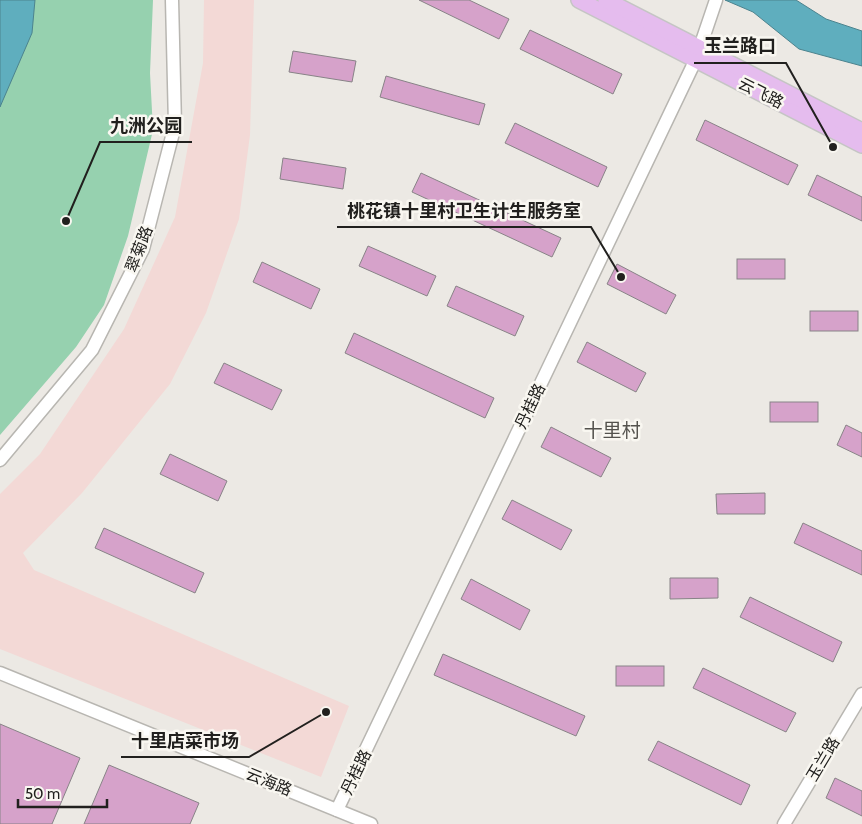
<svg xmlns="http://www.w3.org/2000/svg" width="862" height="824" font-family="Cabin,'Noto Sans SC',sans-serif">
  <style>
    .commercial { fill: #f3d9d6 }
    .green { fill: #96d1af }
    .water { fill: #5faebe; stroke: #4c838e }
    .building { fill: #d6a2ca; stroke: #888387 }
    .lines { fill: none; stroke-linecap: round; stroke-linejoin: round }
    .minor-casing { stroke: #b8b6b1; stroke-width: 15 }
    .major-casing { stroke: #c5c5c4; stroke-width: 18 }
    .minor { stroke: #fff; stroke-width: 12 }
    .major { stroke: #e5bcee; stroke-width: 15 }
    .labels { text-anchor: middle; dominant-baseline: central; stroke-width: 5; stroke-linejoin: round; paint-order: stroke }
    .street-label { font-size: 16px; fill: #21201e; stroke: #f9f7f1 }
    .quarter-label { font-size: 19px; fill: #54524d; stroke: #f9f7f1 }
    .leader { fill: none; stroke: #21201e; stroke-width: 2 }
    .callout-dot { fill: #21201e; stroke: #f9f7f1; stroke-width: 2 }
    .callout-label { font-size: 18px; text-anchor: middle; font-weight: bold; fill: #21201e; stroke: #f9f7f1; stroke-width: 5; stroke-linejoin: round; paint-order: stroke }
  </style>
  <rect width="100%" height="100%" fill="#ece9e4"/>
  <polygon class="commercial" points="204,0 254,0 250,135 239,219 206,313 170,384 82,493 23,553 34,570 349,706 321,777 0,649 0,494 40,454 124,329 175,217 203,63"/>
  <polygon class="green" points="0,0 153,0 150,73 153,130 128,236 104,305 76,347 0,435"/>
  <g class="water">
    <polygon points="0,0 35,0 32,33 0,107"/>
    <polygon points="725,0 796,0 826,19 862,31 862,66 799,49 753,12"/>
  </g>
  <g class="building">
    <polygon points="419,0 469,0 509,19 499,39"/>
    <polygon points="530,30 622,74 613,94 520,49"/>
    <polygon points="293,51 356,61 352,82 289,72"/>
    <polygon points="386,76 485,104 479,125 380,97"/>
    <polygon points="705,120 798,165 788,185 696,140"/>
    <polygon points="515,123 607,167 598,187 505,143"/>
    <polygon points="283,158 346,168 343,189 280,179"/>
    <polygon points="421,173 561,238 552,257 412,192"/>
    <polygon points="817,175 862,197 862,221 808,195"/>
    <polygon points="368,246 436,276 427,296 359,266"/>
    <rect x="737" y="259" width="48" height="20"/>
    <polygon points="262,262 320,289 311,309 253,282"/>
    <polygon points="617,264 676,295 666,314 607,284"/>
    <polygon points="456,286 524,316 515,336 447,306"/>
    <rect x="810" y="311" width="48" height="20"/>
    <polygon points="354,333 494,398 485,418 345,353"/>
    <polygon points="587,342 646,373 636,392 577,362"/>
    <polygon points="224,363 282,390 272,410 214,383"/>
    <rect x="770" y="402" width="48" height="20"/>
    <polygon points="846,425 862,433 862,457 837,445"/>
    <polygon points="551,427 611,458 601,477 541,447"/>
    <polygon points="170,454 227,481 218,501 160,474"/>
    <polygon points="765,493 765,514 717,514 716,494"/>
    <polygon points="512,500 572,530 561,550 502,519"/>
    <polygon points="803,523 862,551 862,575 794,543"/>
    <polygon points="104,528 204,573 195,593 95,548"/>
    <polygon points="670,578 718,578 718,598 670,599"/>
    <polygon points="471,579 530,610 520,630 461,599"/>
    <polygon points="750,597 842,642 833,662 740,617"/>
    <polygon points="443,654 585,716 576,736 434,675"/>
    <rect x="616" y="666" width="48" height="20"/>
    <polygon points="703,668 796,713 786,732 693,688"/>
    <polygon points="0,724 80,758 52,824 0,824"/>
    <polygon points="658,741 750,785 741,805 648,760"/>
    <polygon points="109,765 199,803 190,824 84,824"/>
    <polygon points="835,778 862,791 862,816 826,798"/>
  </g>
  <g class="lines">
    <g class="minor-casing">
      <g id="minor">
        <polyline points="0,460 92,350 143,249 175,125 172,0"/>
        <polyline points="0,673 371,824"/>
        <polyline points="337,810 696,59 716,0"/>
        <polyline points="784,824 862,694"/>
      </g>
    </g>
    <g class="major-casing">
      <g id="major">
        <polyline points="579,0 862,145"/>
        <polyline points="606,0 862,131"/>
      </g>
    </g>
    <use href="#minor" class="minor"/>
    <use href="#major" class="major"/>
  </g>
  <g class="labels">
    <g class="street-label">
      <text transform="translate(761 93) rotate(27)">云飞路</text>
      <text transform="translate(139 249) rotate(-69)">翠菊路</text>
      <text transform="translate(530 406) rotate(-64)">丹桂路</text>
      <text transform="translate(823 759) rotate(-59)">玉兰路</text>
      <text transform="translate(356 772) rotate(-64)">丹桂路</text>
      <text transform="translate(269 782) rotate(22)">云海路</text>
    </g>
    <g class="quarter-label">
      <text x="612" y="430">十里村</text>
    </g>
  </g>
  <path class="leader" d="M833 147L786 63H694M66 221L100 142H192M621 277L591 227H337M326 712L249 757H121"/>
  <g class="callout-dot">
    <circle cx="833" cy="147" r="5"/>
    <circle cx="66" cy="221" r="5"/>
    <circle cx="621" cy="277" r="5"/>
    <circle cx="326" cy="712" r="5"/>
  </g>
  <g class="callout-label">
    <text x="740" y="52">玉兰路口</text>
    <text x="146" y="132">九洲公园</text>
    <text x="464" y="217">桃花镇十里村卫生计生服务室</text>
    <text x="185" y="747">十里店菜市场</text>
  </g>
  <path d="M18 799v8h89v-8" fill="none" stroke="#21201e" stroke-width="2.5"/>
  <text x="25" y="799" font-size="15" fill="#21201e" stroke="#f9f7f1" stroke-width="4" paint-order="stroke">50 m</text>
</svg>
